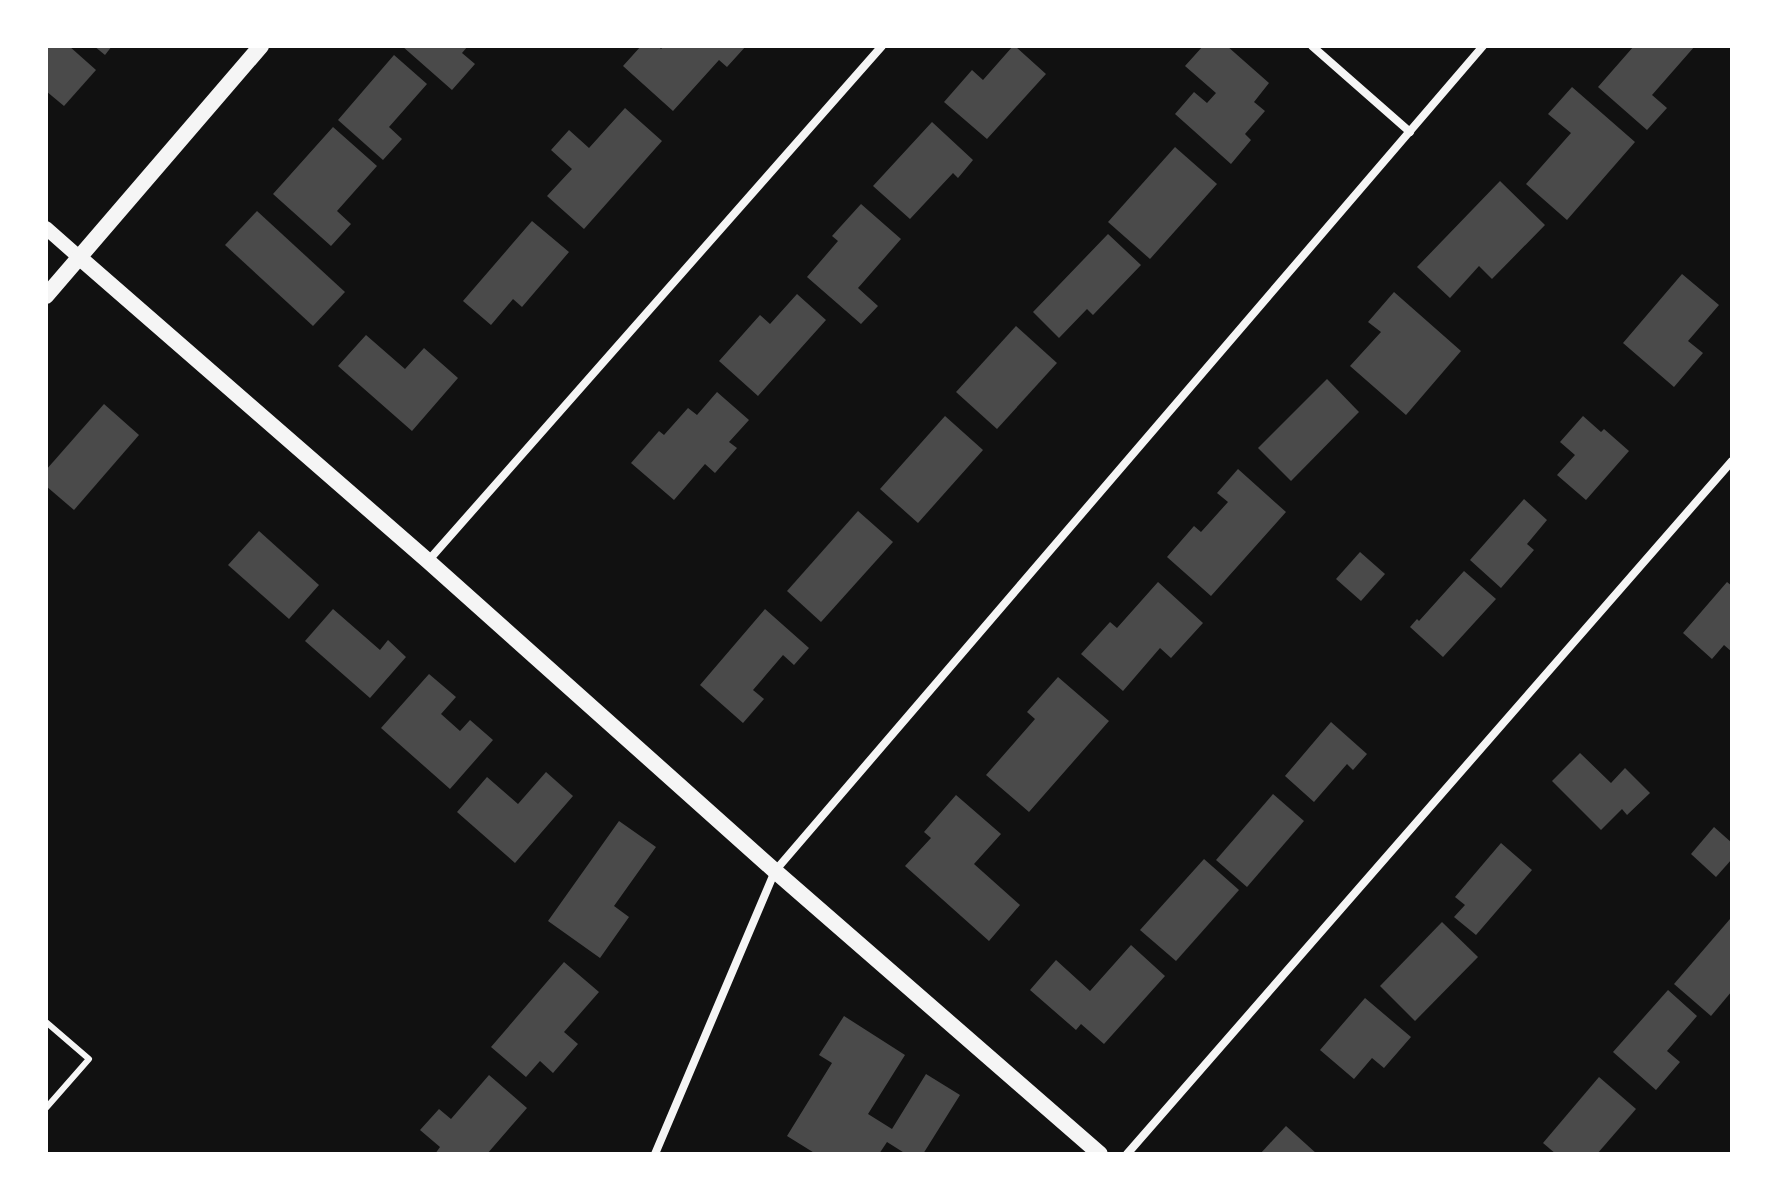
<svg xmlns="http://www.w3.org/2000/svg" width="1778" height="1200" font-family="Raleway,sans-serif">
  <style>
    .building { fill: #4a4a4a }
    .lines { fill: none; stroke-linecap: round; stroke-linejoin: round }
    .service { stroke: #f5f5f5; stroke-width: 6 }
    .minor { stroke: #f5f5f5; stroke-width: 8 }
    .tertiary { stroke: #f5f5f5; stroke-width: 14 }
    .secondary { stroke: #f5f5f5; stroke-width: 16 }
  </style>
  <rect width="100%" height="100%" fill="#111"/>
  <g class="building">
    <polygon points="46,46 69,46 96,70 64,106 46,91"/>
    <polygon points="94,46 112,46 105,55"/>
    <polygon points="402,46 468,46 462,53 475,64 452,90"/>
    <polygon points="641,46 658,46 661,49 664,46 746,46 727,67 719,60 673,111 623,66"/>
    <polygon points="1013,46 1015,46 1046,74 987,139 944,102 972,70 983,80"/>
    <polygon points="1203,46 1227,46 1269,83 1254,102 1265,111 1245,134 1251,140 1231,164 1175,114 1194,92 1207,103 1216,93 1185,66"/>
    <polygon points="1634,46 1695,46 1652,95 1667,108 1647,130 1598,87"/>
    <polygon points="394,55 427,84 389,127 402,139 383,160 338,120"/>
    <polygon points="1572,87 1635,142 1567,220 1526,184 1571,133 1548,114"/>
    <polygon points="625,108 662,141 584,229 547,196 572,169 551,150 569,130 589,148"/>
    <polygon points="932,122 973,160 958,178 953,173 910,219 873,186"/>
    <polygon points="333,127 377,166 337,211 351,224 331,246 273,194"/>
    <polygon points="1175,147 1217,184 1150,259 1108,222"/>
    <polygon points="1500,181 1545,225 1492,279 1479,266 1450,298 1417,267"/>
    <polygon points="861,204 901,239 858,288 878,306 861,324 807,277 838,241 832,236"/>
    <polygon points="257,211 345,292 313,326 225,245"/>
    <polygon points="532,221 569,252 522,307 513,299 491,325 463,301"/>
    <polygon points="1108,234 1141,265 1093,315 1087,309 1059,338 1033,312"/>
    <polygon points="1682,274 1719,305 1688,341 1703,353 1674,387 1623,343"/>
    <polygon points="1394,292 1461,351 1406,415 1350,366 1381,332 1368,322"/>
    <polygon points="797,294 826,320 758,396 719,361 760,315 770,324"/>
    <polygon points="1016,326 1057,363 997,429 956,392"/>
    <polygon points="366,335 405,369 424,348 458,378 412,431 338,366"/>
    <polygon points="1327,379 1359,412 1291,481 1258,448"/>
    <polygon points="717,392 749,420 729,442 737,448 715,473 705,464 674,500 631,463 659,431 664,435 688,408 697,415"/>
    <polygon points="104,404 139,435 74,510 46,486 46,470"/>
    <polygon points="945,416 983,450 918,523 880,489"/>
    <polygon points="1583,416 1601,432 1604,429 1629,451 1586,500 1557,475 1575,455 1560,442"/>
    <polygon points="1238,469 1286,512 1211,596 1167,557 1194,526 1201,532 1228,502 1217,493"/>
    <polygon points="1524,499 1547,520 1527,544 1534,550 1501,588 1470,560"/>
    <polygon points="858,511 893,542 821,622 787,591"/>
    <polygon points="259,531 319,585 289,619 228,565"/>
    <polygon points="1360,552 1385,574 1361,601 1336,579"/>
    <polygon points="1464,571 1496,599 1443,657 1410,627 1417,619 1419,621"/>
    <polygon points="1158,582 1203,623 1171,658 1160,648 1123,691 1081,654 1110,622 1117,628"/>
    <polygon points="1727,582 1732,586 1732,652 1724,645 1712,659 1683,633"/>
    <polygon points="333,609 380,650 388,640 406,657 370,698 305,641"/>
    <polygon points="765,609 809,648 794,665 783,655 753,690 764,699 743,723 700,685"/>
    <polygon points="429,674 456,697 441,714 460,731 470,720 493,740 450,789 381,728"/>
    <polygon points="1058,677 1109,721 1029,812 986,775 1035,719 1027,712"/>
    <polygon points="1331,722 1367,754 1353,770 1347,764 1314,802 1285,776"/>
    <polygon points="1580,753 1611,783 1625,768 1650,793 1627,815 1622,809 1601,830 1552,781"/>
    <polygon points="546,772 573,796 515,863 457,812 487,777 518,804"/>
    <polygon points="1273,794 1304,821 1247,887 1216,860"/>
    <polygon points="956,795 1001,834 974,864 1020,905 989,941 905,866 931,838 924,832"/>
    <polygon points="619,821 656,847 614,906 629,917 600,958 548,921"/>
    <polygon points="1714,827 1732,843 1732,859 1716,877 1691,854"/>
    <polygon points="1501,843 1532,870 1476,935 1454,917 1465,905 1455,897"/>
    <polygon points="1204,859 1239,890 1176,961 1140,930"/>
    <polygon points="1730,919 1732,920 1732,991 1711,1016 1674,984"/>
    <polygon points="1442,922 1478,957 1415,1021 1380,986"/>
    <polygon points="1131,945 1165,976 1104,1044 1081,1024 1076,1030 1030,990 1056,960 1090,991"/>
    <polygon points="564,962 599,992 564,1032 578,1044 553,1073 540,1061 526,1077 491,1047"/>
    <polygon points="1668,990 1697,1016 1667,1051 1680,1062 1656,1090 1613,1052"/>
    <polygon points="1365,998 1411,1037 1384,1068 1372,1058 1354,1079 1320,1050"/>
    <polygon points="844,1016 905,1055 868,1114 892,1129 926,1074 960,1095 923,1154 906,1154 887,1142 879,1154 816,1154 787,1136 832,1063 819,1055"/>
    <polygon points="489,1075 527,1108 487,1154 435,1154 440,1147 420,1130 439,1109 451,1119"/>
    <polygon points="1599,1077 1636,1109 1597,1154 1556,1154 1543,1143"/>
    <polygon points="1286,1126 1317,1154 1260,1154"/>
  </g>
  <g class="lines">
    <polyline class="service" points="46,1022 89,1059 46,1108"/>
    <g class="minor">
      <polyline points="1312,46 1410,132"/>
      <polyline points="428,561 882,46"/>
      <polyline points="655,1154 775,871 1483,46"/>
      <polyline points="1127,1154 1732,461"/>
    </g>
    <polyline class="tertiary" points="46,228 80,258"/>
    <g class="secondary">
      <polyline points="80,258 428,561 775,871 1100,1154"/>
      <polyline points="46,296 261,46"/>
    </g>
  </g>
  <rect width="1778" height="1200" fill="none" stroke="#ffffff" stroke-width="96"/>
</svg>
